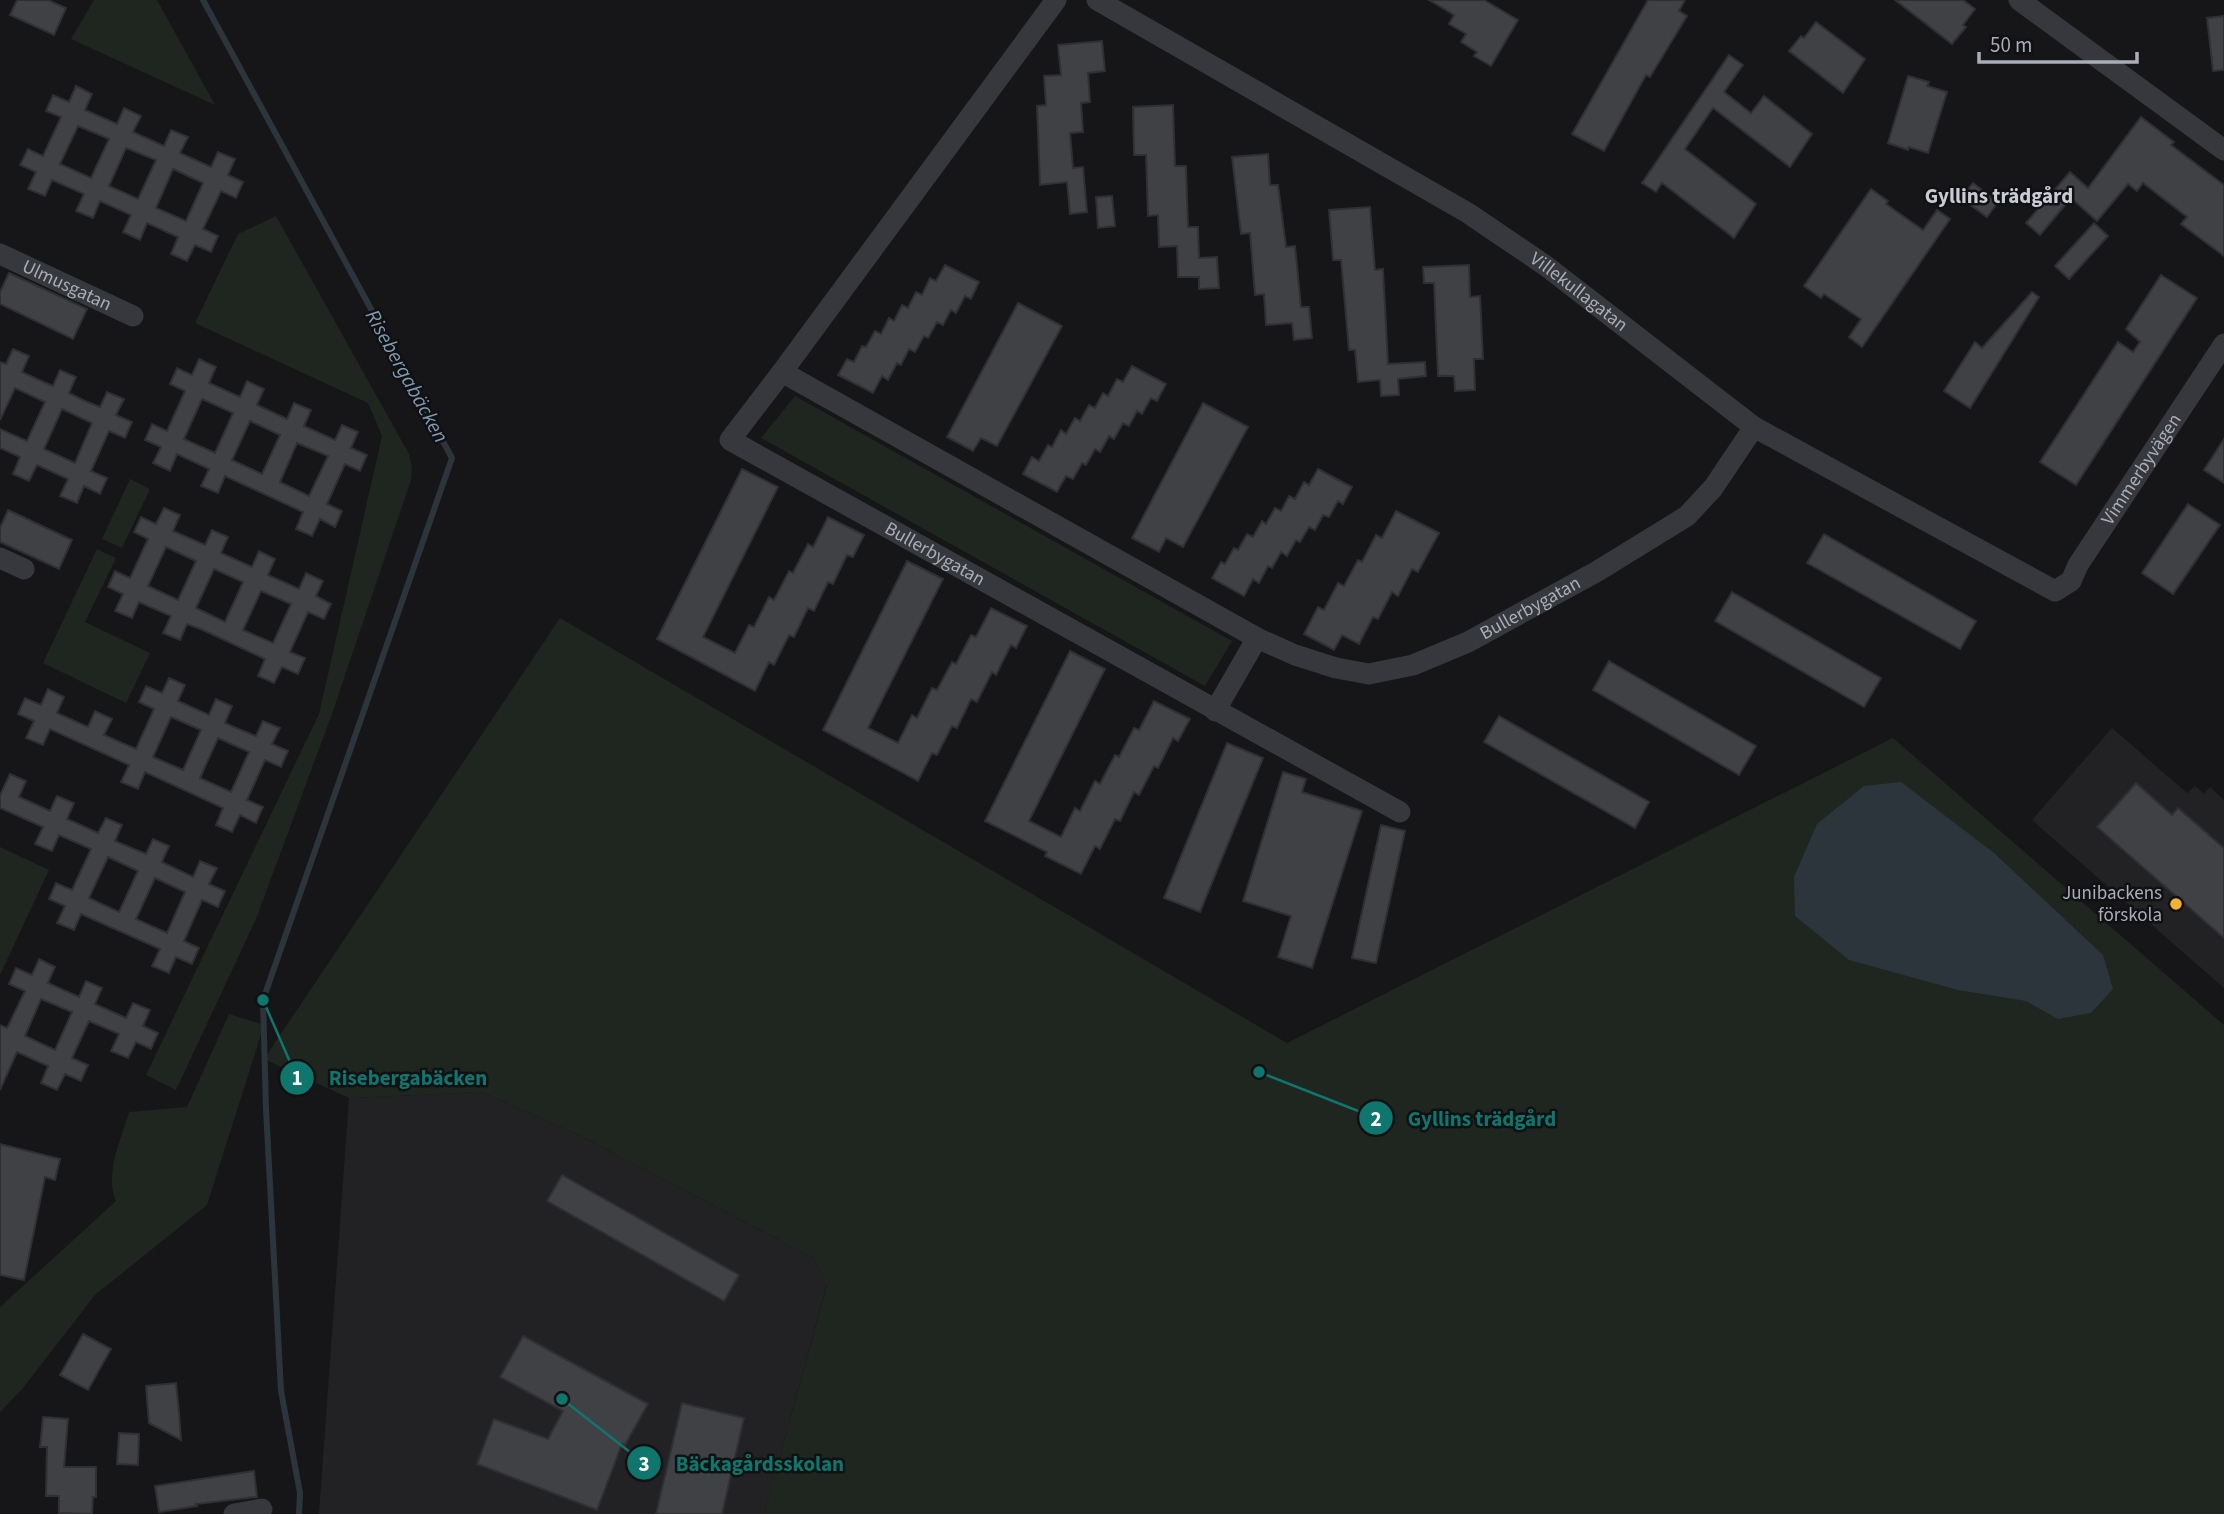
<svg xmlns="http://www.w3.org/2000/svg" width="2224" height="1514" font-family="'Source Sans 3',sans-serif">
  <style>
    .built { fill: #222225 }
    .green { fill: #1e261f }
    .water { fill: #2c353c }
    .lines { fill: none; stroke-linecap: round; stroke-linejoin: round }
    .stream { stroke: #2c353c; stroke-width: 6 }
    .building { fill: #404145; stroke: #303034; stroke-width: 2; fill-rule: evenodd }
    .street { stroke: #37383d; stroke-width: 21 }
    .poi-dot { fill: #f2b134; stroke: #111113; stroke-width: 2.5 }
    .labels { text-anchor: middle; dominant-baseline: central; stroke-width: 5; stroke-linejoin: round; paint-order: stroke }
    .street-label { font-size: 19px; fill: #a8adb8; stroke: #111113 }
    .poi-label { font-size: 19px; fill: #a8adb8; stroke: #111113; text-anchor: end }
    .neighbourhood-label { font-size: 21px; font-weight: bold; fill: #c9ccd4; stroke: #111113 }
    .water-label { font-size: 21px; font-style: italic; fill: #7f9bb3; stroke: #111113 }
    .leader { fill: none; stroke: #0f766e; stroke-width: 2.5 }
    .callout-dot { fill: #0f766e; stroke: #111113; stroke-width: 2.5 }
    .mark-label { font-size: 21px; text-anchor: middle; font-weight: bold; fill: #fff }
    .callout-label { font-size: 21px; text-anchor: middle; font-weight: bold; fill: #0f766e; stroke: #111113; stroke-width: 5; stroke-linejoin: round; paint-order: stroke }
  </style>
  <rect width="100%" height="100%" fill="#161618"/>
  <g class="built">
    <polygon points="2112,728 2187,793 2195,786 2204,794 2210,787 2224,800 2224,988 2032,820"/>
    <polygon points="482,1092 583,1137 814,1258 827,1284 764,1514 319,1514 349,1098"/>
  </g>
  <g class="green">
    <polygon points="94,0 157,0 215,105 71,39"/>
    <polygon points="276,216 409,454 412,467 411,480 332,714 256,919 176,1090 146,1075 319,714 382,436 368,403 195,323 238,234"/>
    <polygon points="795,396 1232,641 1205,686 761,438"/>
    <polygon points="130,479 150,489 122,548 102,539"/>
    <polygon points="97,549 116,558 85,622 150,653 126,703 43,663"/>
    <polygon points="560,618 1287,1043 1893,738 2224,1025 2224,1514 764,1514 827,1285 814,1258 583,1137 482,1092 349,1098 264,1059"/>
    <polygon points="0,847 49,870 0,975"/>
    <path d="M229,1014L264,1025L207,1205L95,1295L23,1388L0,1412V1307L116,1201C104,1174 121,1140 129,1112L187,1107Z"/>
  </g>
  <polygon class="water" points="1901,782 1994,853 2103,955 2113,989 2091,1013 2058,1019 2026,1001 1958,990 1849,960 1795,916 1794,877 1817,824 1864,786"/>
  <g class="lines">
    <polyline class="stream" points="203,0 452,458 263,1000 266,1109 281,1391 300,1493 299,1514"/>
  </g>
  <g class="building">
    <polygon points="17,0 48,0 66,8 54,35 10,15"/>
    <polygon points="1429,0 1484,0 1518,20 1491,66 1474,56 1477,52 1461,42 1466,34 1449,24 1454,15"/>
    <polygon points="1648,0 1685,0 1679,11 1687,16 1650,77 1646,75 1604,151 1572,134"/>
    <polygon points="1895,0 1963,0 1975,9 1963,25 1966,27 1952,44"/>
    <polygon points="2224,16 2224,70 2213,71 2207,18"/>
    <polygon points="1816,22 1865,59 1843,93 1789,51 1801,36 1804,38"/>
    <polygon points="1102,41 1105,71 1088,73 1090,102 1081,103 1083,132 1070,133 1073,168 1083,167 1087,212 1070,214 1067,182 1040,185 1037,106 1046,105 1044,76 1061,75 1058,45"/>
    <polygon points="1729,55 1743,65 1724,92 1751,113 1764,96 1812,134 1790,167 1713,108 1685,149 1756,204 1734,238 1662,183 1656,192 1642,183"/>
    <polygon points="1908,76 1929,82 1927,86 1947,92 1928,153 1909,147 1908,150 1888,143"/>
    <path d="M76,86L92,94L85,110L117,124L124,108L141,116L133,132L164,146L171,130L188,137L180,153L211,167L218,152L235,159L228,175L243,182L236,198L221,191L203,229L218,236L211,252L195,245L187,261L171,254L178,237L147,223L140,240L123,232L131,215L100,201L93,218L76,211L84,194L52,180L45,196L28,189L36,172L20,165L28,149L43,156L61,117L46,111L53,95L69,102ZM78,126L109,139L91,178L60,164ZM126,148L156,160L138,199L109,186ZM173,169L203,183L186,221L156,208Z"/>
    <polygon points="1173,105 1175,166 1186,166 1188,227 1198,227 1199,258 1217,257 1219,288 1199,289 1199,277 1178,277 1177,246 1159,247 1158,215 1148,216 1146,155 1134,155 1133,107"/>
    <polygon points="2141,117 2174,142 2171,145 2224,185 2224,256 2181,224 2187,217 2143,183 2137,191 2128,184 2097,221 2071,198 2040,235 2026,223 2070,172 2088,188"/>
    <polygon points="1268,154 1270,185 1278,185 1286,247 1295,246 1301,307 1309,307 1312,338 1294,340 1292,323 1266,325 1264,294 1255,295 1250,233 1241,234 1232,157"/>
    <polygon points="1973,183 1998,202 1987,217 1961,198"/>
    <polygon points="1871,189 1888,201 1886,204 1923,230 1937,210 1950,219 1862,347 1849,337 1861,319 1824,294 1821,298 1804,286"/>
    <polygon points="1112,196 1115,226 1098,228 1096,197"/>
    <polygon points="1370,207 1375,270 1383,269 1388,364 1425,362 1426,376 1398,379 1399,395 1381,396 1380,380 1358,382 1355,350 1349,350 1341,260 1333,260 1329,210"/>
    <polygon points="2094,223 2108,236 2069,279 2055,266"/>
    <polygon points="945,265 979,282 971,299 965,296 956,313 951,310 943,325 937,322 928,338 924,336 915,352 909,349 901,365 897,363 888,380 882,376 873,393 838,375 847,359 854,362 862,346 866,347 875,331 881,334 889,318 894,321 902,305 908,308 916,292 922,295 930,278 936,281"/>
    <polygon points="1469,265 1470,297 1480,296 1483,359 1474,359 1475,390 1455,391 1454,376 1438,376 1434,283 1424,283 1423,267"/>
    <polygon points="9,273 87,309 73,339 0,304 0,292"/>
    <polygon points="2161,275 2197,298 2076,485 2040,462 2118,342 2133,352 2140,342 2126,329"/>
    <polygon points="2032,292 2039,297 1970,408 1944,391 1975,342 1982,348"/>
    <polygon points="1018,303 1062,326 997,446 981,438 973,451 947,437"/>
    <path d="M13,349L29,356L22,372L37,379L53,386L60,370L76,377L69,393L85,401L100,407L107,392L124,399L116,415L132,422L125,438L109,431L91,471L107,478L100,494L84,486L77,503L60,496L68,479L37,465L29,481L13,474L20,457L0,448V429L27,441L45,402L15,388L0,420V362L6,364ZM62,409L92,423L75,463L44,449Z"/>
    <path d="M199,359L216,367L209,383L240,397L247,381L264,389L257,405L287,419L294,403L311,410L304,426L335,440L342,425L358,432L351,448L367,455L360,471L345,464L327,504L342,511L335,527L320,519L312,536L296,529L303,512L225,476L218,493L201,486L209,469L177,454L170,471L153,463L161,447L145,440L152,424L167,431L185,391L170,384L177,368L192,375ZM202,399L233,413L215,453L184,439ZM250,421L280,435L262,474L232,460ZM297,443L328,456L309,496L280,482Z"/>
    <polygon points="1132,366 1166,384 1157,401 1151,398 1142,414 1137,411 1129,426 1123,423 1114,439 1109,436 1100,452 1095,449 1086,465 1082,463 1073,479 1066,476 1057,492 1023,474 1032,457 1039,461 1048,445 1052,447 1061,430 1066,434 1075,418 1080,421 1089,405 1095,408 1103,393 1108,396 1117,379 1123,382"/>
    <polygon points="1203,403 1248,427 1183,547 1166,538 1159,552 1132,538"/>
    <polygon points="2224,439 2224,483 2204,470"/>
    <polygon points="742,469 778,487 703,637 735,653 749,625 754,627 769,597 774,600 789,571 793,573 808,544 813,547 828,517 864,535 853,557 847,555 833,584 828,582 814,611 808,608 794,637 789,635 774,665 769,662 755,691 657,639"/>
    <polygon points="1318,469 1352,487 1343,504 1338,501 1329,517 1323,515 1315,530 1309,527 1300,542 1296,540 1287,556 1281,552 1272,568 1268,566 1259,583 1253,579 1244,596 1212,578 1221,562 1225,564 1234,548 1238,550 1247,534 1253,537 1262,521 1266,524 1275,508 1281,511 1289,496 1295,499 1304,482 1309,485"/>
    <polygon points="2188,504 2220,525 2173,594 2142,573"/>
    <path d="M164,508L180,515L173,531L205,545L212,530L228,537L221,553L252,567L259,551L275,559L268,575L299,589L306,573L323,581L316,596L331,604L324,619L308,612L290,652L305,658L298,674L282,667L274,683L258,676L265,659L203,630L187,624L180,640L163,633L171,616L139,602L132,618L115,611L123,594L108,587L115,571L130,578L148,539L134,532L141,517L156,524ZM166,547L196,561L178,600L148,586ZM214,569L243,582L225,622L196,608ZM261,591L291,604L273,643L243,630Z"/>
    <polygon points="8,510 72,540 59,569 0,542 0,528"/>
    <polygon points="1396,511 1439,533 1418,572 1412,569 1398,596 1392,592 1378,619 1373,617 1359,644 1342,635 1334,650 1304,634 1318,607 1324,610 1338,583 1344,586 1358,560 1362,562 1376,535 1382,538"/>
    <polygon points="1824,534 1976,621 1960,649 1807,563"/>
    <polygon points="907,561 943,579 868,728 898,743 912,715 917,718 932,688 937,690 952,662 956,664 971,635 976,637 991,608 1027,626 1016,648 1011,645 996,675 992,672 977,702 971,699 957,728 952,726 937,755 932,753 918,781 823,730"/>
    <polygon points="1732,592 1881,678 1864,707 1715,621"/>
    <polygon points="1070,651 1105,669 1029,821 1061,837 1075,808 1080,811 1095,781 1100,784 1115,755 1119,757 1134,728 1139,730 1154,701 1190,719 1178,741 1173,738 1158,768 1154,766 1139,795 1134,792 1120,821 1115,819 1100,849 1095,846 1081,874 1045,856 1047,852 985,821"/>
    <polygon points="1609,661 1756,746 1739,775 1593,690"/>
    <path d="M169,678L185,685L178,701L209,715L216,699L232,706L225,723L241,730L256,736L263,721L280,728L272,744L288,751L281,767L265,760L247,800L263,807L256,823L240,815L232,832L216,825L223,808L145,772L138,789L121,782L129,765L50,729L43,745L26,738L34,721L18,714L25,698L41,705L48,689L64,697L57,713L88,727L95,711L112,719L104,735L136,749L154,709L139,702L146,686L162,693ZM171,717L201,730L183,770L153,757ZM218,738L249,752L231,792L200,778Z"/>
    <polygon points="1499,716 1649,802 1635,828 1484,742"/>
    <polygon points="1227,743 1263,758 1200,912 1164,898"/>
    <polygon points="1283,772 1306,779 1302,792 1362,811 1312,968 1278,957 1291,916 1243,901"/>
    <path d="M10,774L26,781L19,797L35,804L50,811L57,796L74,803L67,819L83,826L98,833L106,818L122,825L115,841L146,854L153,839L169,846L162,862L193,877L200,861L217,868L209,884L225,891L218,907L202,900L184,941L199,948L192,964L176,957L169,973L152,966L160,949L81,914L74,930L57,923L65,906L49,899L56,883L72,890L91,849L59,835L52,851L35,844L43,827L0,808V795ZM108,857L138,871L119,912L89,898ZM155,878L185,892L167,933L136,919Z"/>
    <polygon points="2136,783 2172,815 2178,808 2224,848 2224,938 2097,827"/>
    <polygon points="1381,825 1405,831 1376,963 1352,958"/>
    <path d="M39,959L55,967L48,983L79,997L86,981L102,988L95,1004L126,1018L133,1003L150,1010L143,1026L158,1033L151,1049L136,1042L128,1058L111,1051L119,1034L89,1021L72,1058L88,1065L81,1081L65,1074L57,1090L41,1083L48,1066L17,1052L0,1090V1025L7,1028L25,991L9,984L16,968L32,975ZM41,999L72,1012L55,1050L25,1036Z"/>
    <polygon points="0,1144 60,1159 55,1180 45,1177 24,1280 0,1275"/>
    <polygon points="562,1175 739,1275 724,1301 547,1201"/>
    <polygon points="83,1334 111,1349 88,1390 60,1375"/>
    <polygon points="523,1336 648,1404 625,1445 622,1444 597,1510 477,1464 494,1419 548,1439 563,1411 500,1377"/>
    <polygon points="176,1383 179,1412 181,1440 149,1423 146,1386"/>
    <polygon points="682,1403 744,1418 722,1514 656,1514"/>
    <polygon points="43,1417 68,1419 64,1467 96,1467 96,1497 93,1497 92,1514 59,1513 59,1496 46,1496 47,1447 40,1447"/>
    <polygon points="119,1433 139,1434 138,1465 117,1464"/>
    <polygon points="254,1471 257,1497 196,1504 197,1506 159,1512 155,1486"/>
  </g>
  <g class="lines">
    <g class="street">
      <path id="s1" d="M1056,0L782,372L1257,638L1295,655L1336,668L1369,674L1413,665L1468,642L1596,572L1687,516L1713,488L1754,427"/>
      <path id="s2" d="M1097,0L1468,213L1546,266L1754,427L2055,591L2071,581L2078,565L2224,344"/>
      <polyline points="2019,0 2224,150"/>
      <path id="s3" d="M0,254L133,316"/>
      <path id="s4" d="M782,372L730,440L1400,812"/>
      <polyline points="0,558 24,569"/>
      <polyline points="1215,711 1257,638"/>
      <polyline points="234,1514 262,1509"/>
    </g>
  </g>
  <circle class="poi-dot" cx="2176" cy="904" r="7"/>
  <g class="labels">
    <g class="street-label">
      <text stroke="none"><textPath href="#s3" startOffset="74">Ulmusgatan</textPath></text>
      <text stroke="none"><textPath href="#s2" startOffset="564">Villekullagatan</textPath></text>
      <text stroke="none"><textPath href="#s2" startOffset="1279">Vimmerbyvägen</textPath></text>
      <text stroke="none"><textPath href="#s4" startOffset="320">Bullerbygatan</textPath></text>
      <text stroke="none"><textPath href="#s1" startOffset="1300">Bullerbygatan</textPath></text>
    </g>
    <g class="poi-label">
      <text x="2162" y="893">Junibackens<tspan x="2162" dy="22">förskola</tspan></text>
    </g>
    <g class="neighbourhood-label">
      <text x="1999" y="196">Gyllins trädgård</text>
    </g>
    <g class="water-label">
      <text transform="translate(407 376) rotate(61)">Risebergabäcken</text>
    </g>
  </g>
  <path class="leader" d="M263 1000L297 1078M1259 1072L1376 1118M562 1399L644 1463"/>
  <g class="callout-dot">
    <circle cx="263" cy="1000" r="7"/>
    <circle cx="1259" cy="1072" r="7"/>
    <circle cx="562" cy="1399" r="7"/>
    <circle cx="297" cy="1078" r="18"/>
    <circle cx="1376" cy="1118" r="18"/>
    <circle cx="644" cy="1463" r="18"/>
  </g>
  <g class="mark-label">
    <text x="297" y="1085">1</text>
    <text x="1376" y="1126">2</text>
    <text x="644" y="1471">3</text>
  </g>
  <g class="callout-label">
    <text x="408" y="1085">Risebergabäcken</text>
    <text x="1482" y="1126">Gyllins trädgård</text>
    <text x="760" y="1471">Bäckagårdsskolan</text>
  </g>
  <path d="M1979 52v10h158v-10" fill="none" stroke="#a8adb8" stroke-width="3.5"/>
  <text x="1990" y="52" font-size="21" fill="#a8adb8" stroke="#111113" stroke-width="5" paint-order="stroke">50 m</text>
</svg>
